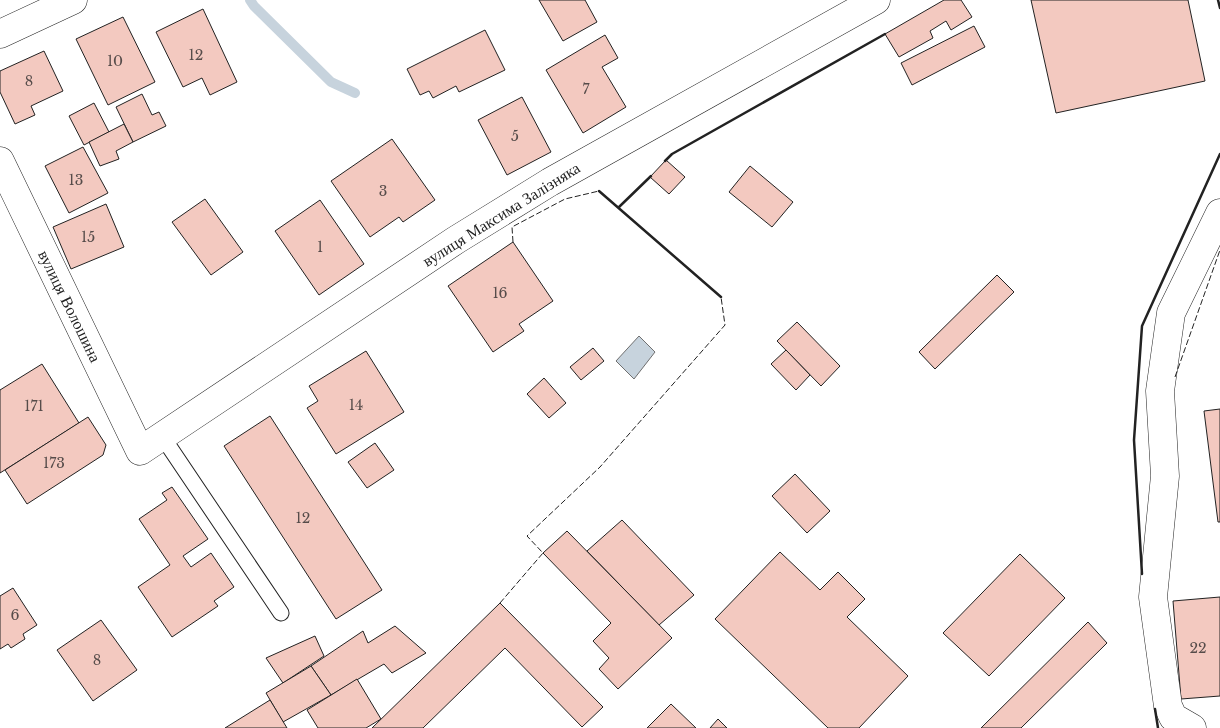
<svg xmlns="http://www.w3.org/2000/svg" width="1220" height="728" font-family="'Libre Baskerville',serif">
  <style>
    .water { fill: #c7d3dd; stroke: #6f6f6f }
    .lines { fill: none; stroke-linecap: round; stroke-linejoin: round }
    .stream { stroke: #c7d3dd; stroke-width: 10 }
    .building { fill: #f3c9c0; stroke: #222 }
    .lane-casing { stroke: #222; stroke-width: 17 }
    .street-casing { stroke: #222; stroke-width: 29 }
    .lane { stroke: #fff; stroke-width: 15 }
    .street { stroke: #fff; stroke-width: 28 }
    .fence { stroke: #222; stroke-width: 1; stroke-dasharray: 6 2.5; stroke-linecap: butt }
    .wall { stroke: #222; stroke-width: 2.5 }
    .labels { text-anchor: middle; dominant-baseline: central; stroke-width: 4; stroke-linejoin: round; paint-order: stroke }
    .number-label { font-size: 14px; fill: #564c4a }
    .street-label { font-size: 16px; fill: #222; stroke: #fff }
  </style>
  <rect width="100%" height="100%" fill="#fff"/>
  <polygon class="water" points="639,336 655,352 634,379 616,361"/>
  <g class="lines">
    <polyline class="stream" points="250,0 254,6 331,82 355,93"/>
  </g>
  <g class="building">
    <polygon points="539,0 585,0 597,22 563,41"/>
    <polygon points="944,0 961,0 972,17 951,30 946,21 930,31 933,38 899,57 885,34"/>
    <polygon points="1031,0 1188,0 1205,81 1056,113"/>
    <polygon points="203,9 237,82 210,95 202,78 183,87 156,32"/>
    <polygon points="123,17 155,82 108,105 76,39"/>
    <polygon points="974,26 985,47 912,85 901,63"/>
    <polygon points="485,30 505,70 459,92 456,86 433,98 429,91 420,95 407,69"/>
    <polygon points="605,35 618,58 602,67 626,107 583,133 546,70"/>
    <polygon points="44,51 63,91 31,106 35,115 15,124 0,92 0,71"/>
    <polygon points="142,94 152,115 159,112 166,126 133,142 116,107"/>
    <polygon points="522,97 551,152 507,175 478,120"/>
    <polygon points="94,103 109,132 84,145 69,116"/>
    <polygon points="124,124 133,142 116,151 119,159 100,166 89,142"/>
    <polygon points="392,139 435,200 403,222 399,217 370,237 331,181"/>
    <polygon points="83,147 108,193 69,213 45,166"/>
    <polygon points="666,160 685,177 669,194 650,177"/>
    <polygon points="750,166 793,202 772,227 729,192"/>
    <polygon points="205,199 243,252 211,275 172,222"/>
    <polygon points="320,200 364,264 319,295 275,231"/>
    <polygon points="106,204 124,247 71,269 53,227"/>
    <polygon points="513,242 553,301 519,324 524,331 493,352 448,286"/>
    <polygon points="997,275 1014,292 935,369 919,352"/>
    <polygon points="797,322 840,366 821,386 777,341"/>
    <polygon points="593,348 604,361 581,380 570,367"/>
    <polygon points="786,350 810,375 796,390 771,364"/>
    <polygon points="366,351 404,412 336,454 307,408 318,401 309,386"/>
    <polygon points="42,364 79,423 0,473 0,390"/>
    <polygon points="544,378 566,403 549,418 527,394"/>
    <polygon points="1220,409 1220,522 1218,522 1204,411"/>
    <polygon points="270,416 382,590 336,619 224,446"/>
    <polygon points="88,417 106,445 103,455 27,504 5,470"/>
    <polygon points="375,443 394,470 367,488 348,462"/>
    <polygon points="795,474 830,511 807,533 772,496"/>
    <polygon points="172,487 208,539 183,556 191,567 211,553 234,587 214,601 218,606 172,637 138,587 170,565 139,519 167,500 162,493"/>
    <polygon points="622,520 694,595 659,625 587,551"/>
    <polygon points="567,531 672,638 618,689 599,669 609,658 593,641 611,623 543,553"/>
    <polygon points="780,552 820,590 838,572 865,599 847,617 908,676 859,728 828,728 715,619"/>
    <polygon points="1020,554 1065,598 989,676 943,633"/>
    <polygon points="13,588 37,625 23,634 25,639 11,648 8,644 0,649 0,596"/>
    <polygon points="1220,597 1220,696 1181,699 1173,601"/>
    <polygon points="500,603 603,707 582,727 505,648 423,728 372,728"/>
    <polygon points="101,620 137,670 93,701 57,650"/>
    <polygon points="1088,622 1107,643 1021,728 981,728"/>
    <polygon points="395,626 426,653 392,673 384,664 331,695 311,666 363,631 368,643"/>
    <polygon points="315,636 324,656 283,683 266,658"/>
    <polygon points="311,666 331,695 283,722 266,693"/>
    <polygon points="357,679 381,719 366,728 318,728 307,710"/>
    <polygon points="270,700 287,728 225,728"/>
    <polygon points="671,704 696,728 647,728"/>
    <polygon points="718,719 727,728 710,728"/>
  </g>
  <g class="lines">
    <g class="lane-casing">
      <polyline id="lane" points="162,436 281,613"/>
    </g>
    <g class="street-casing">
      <g id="street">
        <polyline points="0,34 73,0"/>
        <polyline points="0,161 140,451 456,240 550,182 876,0"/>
        <polyline points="1192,728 1173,717 1168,706 1153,597 1165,476 1160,391 1171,313 1220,213"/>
      </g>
    </g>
    <use href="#lane" class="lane"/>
    <use href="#street" class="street"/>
    <g class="fence">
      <polyline points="513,242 512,227 565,199 599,191"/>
      <polyline points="1175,377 1220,250"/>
      <polyline points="500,603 543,553 527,536 600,467 725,325 721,297"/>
    </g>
    <g class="wall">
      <polyline points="1218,0 1220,8"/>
      <polyline points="665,161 672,154 885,34"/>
      <polyline points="599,191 721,297"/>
      <polyline points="619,207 651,176"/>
      <polyline points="1142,574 1134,440 1142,326 1220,154"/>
      <polyline points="1155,709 1158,728"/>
    </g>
  </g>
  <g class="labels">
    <g class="number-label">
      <text x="196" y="55">12</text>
      <text x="115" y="61">10</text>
      <text x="29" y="81">8</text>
      <text x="586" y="89">7</text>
      <text x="515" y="136">5</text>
      <text x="76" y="180">13</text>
      <text x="383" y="191">3</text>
      <text x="88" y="237">15</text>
      <text x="320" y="247">1</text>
      <text x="500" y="293">16</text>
      <text x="356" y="405">14</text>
      <text x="34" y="406">171</text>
      <text x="54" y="463">173</text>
      <text x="303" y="518">12</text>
      <text x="15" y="615">6</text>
      <text x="1198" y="648">22</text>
      <text x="97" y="660">8</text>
    </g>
    <g class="street-label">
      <text transform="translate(501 214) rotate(-32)">вулиця Максима Залізняка</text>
      <text transform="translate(70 306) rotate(64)">вулиця Волошина</text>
    </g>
  </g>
</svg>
